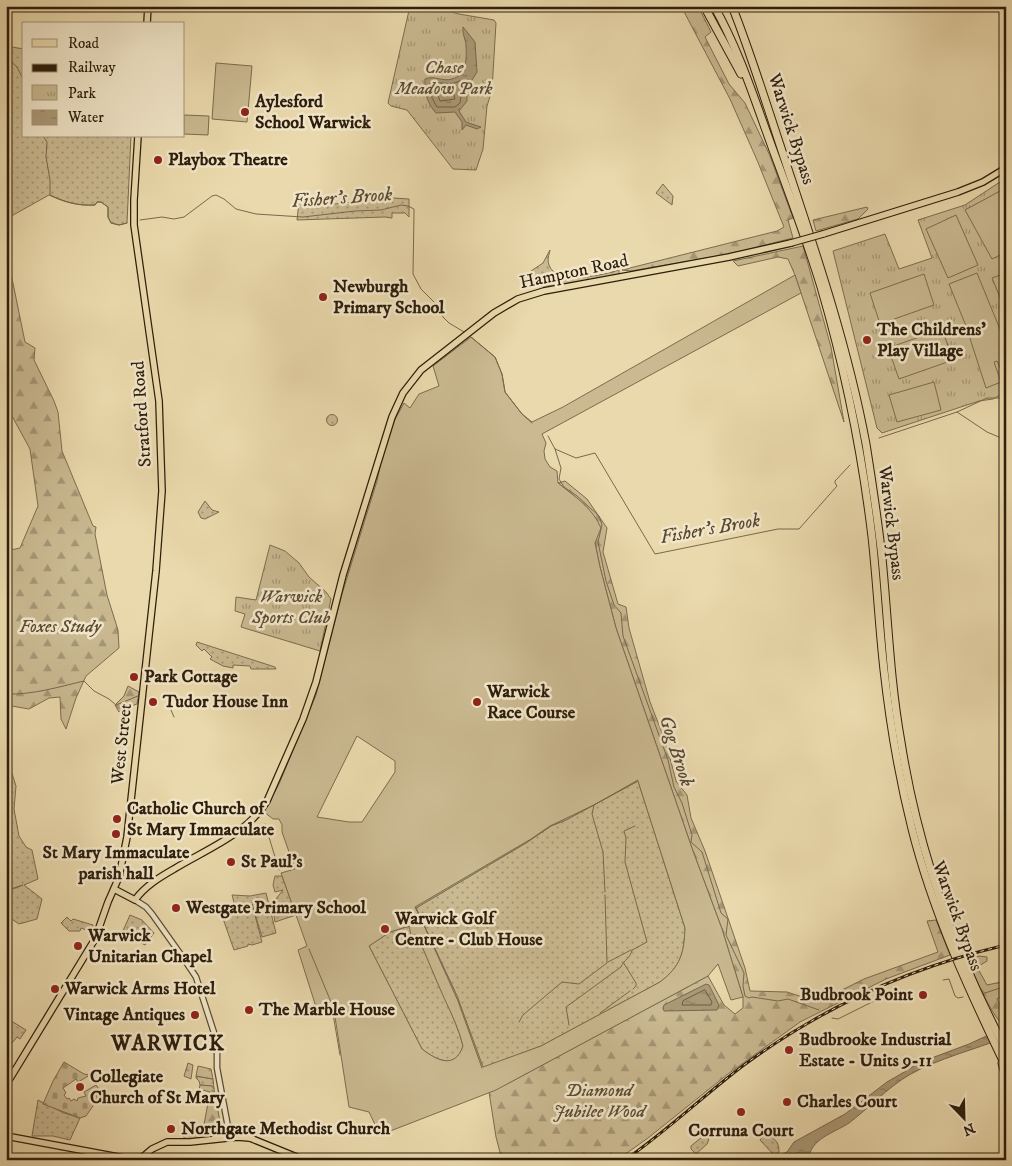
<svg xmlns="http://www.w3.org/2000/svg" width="1012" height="1166" font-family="'IM FELL DW Pica',serif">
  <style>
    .grass { fill: url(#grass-dots); stroke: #7c6c4e }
    .forest { fill: url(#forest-firs); stroke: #7c6c4e }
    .cemetery { fill: url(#cemetery-stones); stroke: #7c6c4e }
    .park { fill: url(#park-tufts); stroke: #7c6c4e }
    .pitch { fill: #cab991; stroke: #7c6c4e; fill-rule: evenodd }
    .water { fill: url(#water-ripples); stroke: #78684c }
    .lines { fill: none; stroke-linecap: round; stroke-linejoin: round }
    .shore { stroke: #6c5c41; stroke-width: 1 }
    .stream { stroke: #78684c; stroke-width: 1 }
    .minor-casing { stroke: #5c4d34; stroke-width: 7 }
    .major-casing { stroke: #2d1e0c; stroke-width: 8 }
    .highway-casing { stroke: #2d1e0c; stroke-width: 9 }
    .minor { stroke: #f1e6c9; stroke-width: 4.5 }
    .major { stroke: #ead9ac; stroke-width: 5.5 }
    .highway { stroke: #ead9ac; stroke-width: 7 }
    .rail-casing { stroke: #2d1e0c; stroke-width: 3 }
    .rail { stroke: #f1e6c9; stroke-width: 1; stroke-dasharray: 4; stroke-linecap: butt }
    .major-bridge-casing { stroke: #2d1e0c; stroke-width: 8; stroke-linecap: butt }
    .major-bridge { stroke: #ead9ac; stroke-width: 5.5 }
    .poi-dot { fill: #8f2418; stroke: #f1e6c9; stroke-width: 2 }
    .labels { text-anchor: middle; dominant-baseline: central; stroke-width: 5; stroke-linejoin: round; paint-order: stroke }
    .park-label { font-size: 18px; font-style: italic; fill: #5c4c34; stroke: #f1e6c9 }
    .poi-label { font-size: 18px; font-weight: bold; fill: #2d1e0c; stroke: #f1e6c9; text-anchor: start }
    .street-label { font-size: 18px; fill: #2d1e0c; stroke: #f1e6c9 }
    .water-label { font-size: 19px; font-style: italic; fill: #594931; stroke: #f1e6c9 }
    .district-label { font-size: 22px; font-weight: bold; letter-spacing: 1px; fill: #2d1e0c; stroke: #f1e6c9 }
  </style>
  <defs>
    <pattern id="grass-dots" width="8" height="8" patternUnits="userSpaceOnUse" patternTransform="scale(1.25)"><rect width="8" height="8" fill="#cab991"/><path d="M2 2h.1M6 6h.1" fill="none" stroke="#a49675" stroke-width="1.8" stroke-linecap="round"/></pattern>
    <pattern id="forest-firs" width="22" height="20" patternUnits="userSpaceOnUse" patternTransform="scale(1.25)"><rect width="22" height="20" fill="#cab991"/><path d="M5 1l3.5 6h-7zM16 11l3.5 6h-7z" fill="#a49675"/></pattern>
    <pattern id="cemetery-stones" width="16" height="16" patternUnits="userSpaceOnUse" patternTransform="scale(1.25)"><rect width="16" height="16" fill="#cab991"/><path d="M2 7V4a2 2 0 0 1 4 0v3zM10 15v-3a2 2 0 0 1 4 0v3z" fill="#a49675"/></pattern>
    <pattern id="park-tufts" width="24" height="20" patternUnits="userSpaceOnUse" patternTransform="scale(1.25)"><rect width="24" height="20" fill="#cab991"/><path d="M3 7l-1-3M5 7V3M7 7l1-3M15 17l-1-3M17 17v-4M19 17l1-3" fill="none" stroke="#a49675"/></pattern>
    <pattern id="water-ripples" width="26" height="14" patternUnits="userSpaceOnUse" patternTransform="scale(1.25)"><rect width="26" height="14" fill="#aa9976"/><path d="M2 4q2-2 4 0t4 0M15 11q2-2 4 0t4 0" fill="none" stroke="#8b7c5f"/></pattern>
  </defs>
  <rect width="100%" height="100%" fill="#ead9ac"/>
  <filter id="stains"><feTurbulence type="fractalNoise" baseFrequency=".004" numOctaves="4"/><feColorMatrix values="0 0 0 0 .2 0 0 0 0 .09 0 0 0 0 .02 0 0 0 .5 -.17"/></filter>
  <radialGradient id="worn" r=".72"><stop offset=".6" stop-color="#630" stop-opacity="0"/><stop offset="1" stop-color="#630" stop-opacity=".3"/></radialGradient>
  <g class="grass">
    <path d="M6,46L24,49V136H131L127,223L119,225L111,223L108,217V207L101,202H97L95,205C77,206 64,202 49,195L6,219Z"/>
    <polygon points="663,184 673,196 672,205 656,193"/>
    <polygon points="393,198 409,199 409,217 405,213 392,213 392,218 385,217 297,220 299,202 311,201 311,205 315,206"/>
    <path d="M550,250C549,255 547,260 549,265C556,286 604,275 619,270V275L552,286H536L531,277V271L543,263Z"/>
    <circle cx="332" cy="420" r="5.5"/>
    <polygon points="205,501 212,510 219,512 205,519 201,518 198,512"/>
    <polygon points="197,642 275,667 276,669 251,669 250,666 233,665 233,668 223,666 210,659 212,657 204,649 202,651 196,645"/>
    <polygon points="6,725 10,749 10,767 16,786 14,809 19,836 26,847 32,850 38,879 24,885 42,899 37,919 19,924 6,915 8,891 23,885 7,890 6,893"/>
    <path d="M638,781L685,928C684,953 681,966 660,982L541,1046L483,1068L457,996L416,908L526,843L551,826L566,820Z"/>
    <polygon points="275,876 282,876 296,915 275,922 272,904 283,890 275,892 273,885"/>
    <polygon points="266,893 276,933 262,937 252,904 262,942 252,945 248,944 248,946 234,950 220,910 209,910 202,914 203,905 220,907 222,910 235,906 232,895 250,896"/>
    <polygon points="130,915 142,920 154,933 145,945 122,933"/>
    <polygon points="67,917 71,921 73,919 93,925 92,932 81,928 80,931 69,931 61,923"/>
    <path d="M410,926L414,934L417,935C427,956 435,978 445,999C452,1015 459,1029 463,1046C456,1070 436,1060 422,1049L369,946L390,932Z"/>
    <polygon points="6,1020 13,1022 26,1030 20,1039 17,1037 12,1043 9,1042 6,1046"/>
    <polygon points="196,1076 213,1079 214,1089 212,1086 200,1085 199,1081 196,1078"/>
    <polygon points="38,1100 64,1113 80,1118 70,1140 53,1136 32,1136"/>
    <path d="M765,1133C774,1138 779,1141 779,1152L774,1155L760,1140Z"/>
    <polygon points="706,1136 709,1139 707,1144 696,1154 691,1149 691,1146 702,1137"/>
  </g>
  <g class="forest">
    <polygon points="681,6 698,6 711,32 705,37 729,84 745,103 770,156 793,218 788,220 793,238 729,254 631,271 622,270 777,231 784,227 757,160 730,99"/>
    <polygon points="867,207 868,209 858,219 816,231 813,220"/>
    <polygon points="803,246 831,347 844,422 795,275 788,259 778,257 738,266 733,261"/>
    <polygon points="6,249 25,342 35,348 34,360 54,401 58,412 62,451 93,526 96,527 95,534 107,595 118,630 119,648 86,676 76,698 66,729 61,719 60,697 49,698 29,709 6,705 6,551 20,548 38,506 30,449 6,405"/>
    <polygon points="565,481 587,499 607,528 603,552 618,604 626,607 629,628 650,702 666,743 676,781 687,795 691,818 705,851 731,927 745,968 750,991 787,992 818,1002 864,979 938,952 927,921 936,920 950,955 886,979 800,1022 728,1074 648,1138 617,1160 502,1160 496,1137 489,1092 507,1084 708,976 724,1005 735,1014 743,1008 743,997 722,929 693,851 616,628 600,567 588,508 558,483"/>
    <polygon points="128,686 139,692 137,704 123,709 119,712 115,705 124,696"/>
    <path d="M979,956L987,957V961L977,967L987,985L1006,981V994L997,999L1001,1007L1006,1006V1008L1002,1010L1001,1013L1006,1016V1026C993,1022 975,974 967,960Z"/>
    <polygon points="188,1063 193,1065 191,1079 184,1076"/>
    <polygon points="198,1066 211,1069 213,1079 196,1076"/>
    <polygon points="200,1085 212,1086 214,1089 221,1127 217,1134 207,1138 185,1139 182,1134 186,1127 203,1130 210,1092 199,1089"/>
  </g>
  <polygon class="cemetery" points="64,1062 84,1074 90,1075 78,1082 76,1079 63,1088 66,1093 64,1095 67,1099 69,1098 71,1101 74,1099 77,1101 78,1098 86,1096 84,1092 96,1085 102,1093 86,1116 80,1118 43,1104 53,1081"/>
  <g class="park">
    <polygon points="410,6 431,6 459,14 494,20 496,23 492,90 487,106 483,149 476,170 453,169 407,110 391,106 388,103"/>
    <polygon points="1006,178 1006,392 993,399 979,401 882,433 877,428 833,251 885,234 899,269 932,258 918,220 965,205"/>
    <polygon points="270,545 285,551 299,563 309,577 326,592 331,599 320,651 241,627 245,614 235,611 236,597 256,600"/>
  </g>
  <g class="pitch">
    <polygon points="216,63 252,66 247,122 212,119"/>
    <polygon points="184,115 209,116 208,135 184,134"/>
    <polygon points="1000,191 1006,200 1006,252 992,259 965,210"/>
    <polygon points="956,215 978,265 948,278 926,229"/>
    <polygon points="977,273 1006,344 1006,381 997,361 994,362 1001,382 986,388 966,326 949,284"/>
    <polygon points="1006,273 1006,312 992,278"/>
    <polygon points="924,274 934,305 880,324 870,293"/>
    <path d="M795,275L801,293L542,434L546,443L544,451L545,459L550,467L557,471L558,483C575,497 592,507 601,528L595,543L600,567L616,628L693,851L722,929L743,997L731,1000L718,964L708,976L496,1090L380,1135L369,1112L349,1107L333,1004L331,1002L316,1007L298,950L307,946L281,873L295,869L282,832V825L279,819H273L264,812L279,784L316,695L342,594L377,481L384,449L392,425L404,403L410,408L419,394L439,386L433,366L471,337L495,357L502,374L505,392L522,414L532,422L563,407ZM357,736L395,761V772L362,822H349L317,817ZM638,781L685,928C684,953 681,966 660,982L541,1046L483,1067L457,996L416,908L526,843L551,826L566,820ZM409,926L411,935H417C427,957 435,978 445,1000C452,1015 459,1029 463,1046C455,1070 436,1060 422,1049L369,946L390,932Z"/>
    <polygon points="942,329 953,360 899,379 888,348"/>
    <polygon points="934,382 941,410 897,422 889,395"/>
  </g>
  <g class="water">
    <path d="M463,27L475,42L477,72L467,88V101L459,111L466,122L481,127L477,129L466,125L462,130V122L455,112L436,113C427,103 424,92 425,79C434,75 443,82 452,79C466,76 467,59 466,46C466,39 462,35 463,27Z"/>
    <polygon points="706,984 709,985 719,1005 717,1010 664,1011 663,1008 664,1005"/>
    <path d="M1006,1027V1037C974,1050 939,1058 909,1075C887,1088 869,1108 849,1123C834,1133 809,1139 809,1160H804L801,1152C791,1155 782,1160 772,1160L787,1152L794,1142L845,1114L887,1082L906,1071L904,1068L906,1067L909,1069L921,1062L969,1044Z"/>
  </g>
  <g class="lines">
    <g class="shore">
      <path d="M460,81L463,84L460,103L455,107H437L432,98L430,83C441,81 447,87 460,81Z"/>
      <polygon points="440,90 453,91 455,99 440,101 437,93"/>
      <polygon points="705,990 712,1002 711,1005 682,1005 683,1001"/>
    </g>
    <g class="stream">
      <polyline points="6,57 17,67 24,81"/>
      <path d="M43,136L47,142L46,157L50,180V195C65,202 78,206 95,205L97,202H101L108,207V217L111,223L119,225L127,223"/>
      <polyline points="140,220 162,217 174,219 184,217 212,196 216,195 224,199 236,209 256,214 287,216 303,217 355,211 381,210 401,205 408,206 414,209 414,212 413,274 421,289 435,303 443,317 449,323 464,332"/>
      <polyline points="471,337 495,357 502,374 505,392 522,414 532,423"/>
      <polyline points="957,412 987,432 1006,440"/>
      <polyline points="548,436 555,449 576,458 595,453 655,554 778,529 799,529 837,486 835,483 835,481 850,465"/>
      <polyline points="879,438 957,412 987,398 1006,398"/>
      <polyline points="555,449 561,468 559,479 564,487 577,496 599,516 602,525 598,542 606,581 614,605 621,613 623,636 668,760 674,787 682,803 692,835 691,842 702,852 721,913 728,919 726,935 744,973 743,986 745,996 749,998 752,997 778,1001 788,999 819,1010"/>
      <path d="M6,694C33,695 58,687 84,681L94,691L109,699L116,705L138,696"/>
      <polyline points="162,697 173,698 171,710 174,717"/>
      <polyline points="265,824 279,870"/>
      <polyline points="605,892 603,852 592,814 594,805 638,780"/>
      <polyline points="421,919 415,907 531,839 550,826 594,805"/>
      <polyline points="422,921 458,1001 482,1068"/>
      <polyline points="309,949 331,1002 340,1055"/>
      <polyline points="608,962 631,950"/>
      <polyline points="623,962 636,983 636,986 633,989"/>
      <polyline points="943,980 949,979 955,996 958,998 963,997"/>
      <polyline points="982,994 1006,986"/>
      <polyline points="600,1013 630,991"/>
      <polyline points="832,1018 838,1019 882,997 893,997"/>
      <polyline points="519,1022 523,1015 562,982 579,984 607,963 605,895"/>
      <path d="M569,1025L566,1007L621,967C624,960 631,957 632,950L647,942L625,862L626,838L624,831L635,826"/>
    </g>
    <g class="minor-casing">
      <polyline id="minor" points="135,900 146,907 152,914 184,959 196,977 217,1042 217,1068 228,1127"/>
    </g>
    <g class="major-casing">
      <g id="major">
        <polyline points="147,24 148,6"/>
        <polyline points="823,234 958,192 983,182 1006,168"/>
        <path d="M114,889L135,900C145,886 160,877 174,869C207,849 247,834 267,801L303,719L316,682L343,575L392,417L403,393L421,370L494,313L518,299L544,291L729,257L791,243"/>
        <polyline points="6,1085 95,939 108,902 119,877 127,837 156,571 162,491 159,401 134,225 134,200 138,136"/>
        <polyline points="6,1136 129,1159 141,1158"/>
        <polyline points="214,1139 226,1128 230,1127 250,1138 304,1160"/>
        <polyline points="139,1160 152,1149 167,1142 190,1142 237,1137 250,1138"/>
      </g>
    </g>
    <g class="highway-casing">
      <g id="highway">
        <polyline points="704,6 741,74"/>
        <path d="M714,6C740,52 755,101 773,150C790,196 807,241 821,287C845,369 862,453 872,537C877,582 879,626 884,670C890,724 899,777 912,829C933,913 969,990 1006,1067"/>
        <path d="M732,6C753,59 769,113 787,166C818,259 848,348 866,444C872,482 878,520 882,558C888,619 890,681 901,742C914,825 939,906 973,982C983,1005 995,1028 1006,1051"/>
        <polyline points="1002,1063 1006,1077"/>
      </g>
    </g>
    <use href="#minor" class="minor"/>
    <use href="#major" class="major"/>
    <use href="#highway" class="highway"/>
    <g class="rail-casing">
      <path id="rail" d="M625,1160C667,1131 704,1095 744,1065C823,1007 911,967 1006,945"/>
    </g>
    <use href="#rail" class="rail"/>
    <g class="major-bridge-casing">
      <polyline id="major-bridge" points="791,243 823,234"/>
    </g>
    <use href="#major-bridge" class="major-bridge"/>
  </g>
  <g class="poi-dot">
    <circle cx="245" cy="112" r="5"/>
    <circle cx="158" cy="160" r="5"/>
    <circle cx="323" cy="297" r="5"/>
    <circle cx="867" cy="340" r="5"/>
    <circle cx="134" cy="677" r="5"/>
    <circle cx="153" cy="702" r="5"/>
    <circle cx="477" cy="702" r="5"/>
    <circle cx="117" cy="819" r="5"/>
    <circle cx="116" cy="834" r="5"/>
    <circle cx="231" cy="862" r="5"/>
    <circle cx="176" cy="908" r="5"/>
    <circle cx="385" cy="929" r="5"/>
    <circle cx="78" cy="946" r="5"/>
    <circle cx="55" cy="989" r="5"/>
    <circle cx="923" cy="995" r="5"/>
    <circle cx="249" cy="1010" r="5"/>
    <circle cx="195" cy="1015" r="5"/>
    <circle cx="789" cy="1050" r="5"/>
    <circle cx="80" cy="1087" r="5"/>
    <circle cx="787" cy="1102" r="5"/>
    <circle cx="741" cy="1112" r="5"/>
    <circle cx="171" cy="1129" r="5"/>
  </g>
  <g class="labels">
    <g class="park-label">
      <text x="444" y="68">Chase<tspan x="444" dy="21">Meadow Park</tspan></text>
      <text x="291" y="597">Warwick<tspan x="291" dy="21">Sports Club</tspan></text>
      <text x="60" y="627">Foxes Study</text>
      <text x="599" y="1091">Diamond<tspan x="599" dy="21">Jubilee Wood</tspan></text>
    </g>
    <g class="poi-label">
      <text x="255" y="102">Aylesford<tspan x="255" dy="21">School Warwick</tspan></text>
      <text x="168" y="160">Playbox Theatre</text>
      <text x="333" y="287">Newburgh<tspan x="333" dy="21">Primary School</tspan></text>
      <text x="877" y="330">The Childrens'<tspan x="877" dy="21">Play Village</tspan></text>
      <text x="144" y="677">Park Cottage</text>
      <text x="487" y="692">Warwick<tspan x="487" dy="21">Race Course</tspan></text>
      <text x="163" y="702">Tudor House Inn</text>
      <text x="127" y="809">Catholic Church of<tspan x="127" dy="21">St Mary Immaculate</tspan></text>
      <text x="116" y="853" text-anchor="middle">St Mary Immaculate<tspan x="116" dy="21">parish hall</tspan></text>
      <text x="241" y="862">St Paul's</text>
      <text x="186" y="908">Westgate Primary School</text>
      <text x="395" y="919">Warwick Golf<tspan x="395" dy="21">Centre - Club House</tspan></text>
      <text x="88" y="936">Warwick<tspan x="88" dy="21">Unitarian Chapel</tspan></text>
      <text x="65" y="989">Warwick Arms Hotel</text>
      <text x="913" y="995" text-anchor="end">Budbrook Point</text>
      <text x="259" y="1010">The Marble House</text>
      <text x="185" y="1015" text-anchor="end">Vintage Antiques</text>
      <text x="799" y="1040">Budbrooke Industrial<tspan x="799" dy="21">Estate - Units 9-11</tspan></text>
      <text x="90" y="1077">Collegiate<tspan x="90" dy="21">Church of St Mary</tspan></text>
      <text x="797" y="1102">Charles Court</text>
      <text x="181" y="1129">Northgate Methodist Church</text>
      <text x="741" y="1131" text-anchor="middle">Corruna Court</text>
    </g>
    <g class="street-label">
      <text transform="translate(791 129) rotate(72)">Warwick Bypass</text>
      <text transform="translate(574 272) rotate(-12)">Hampton Road</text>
      <text transform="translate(142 414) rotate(-94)">Stratford Road</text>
      <text transform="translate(891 523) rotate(83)">Warwick Bypass</text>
      <text transform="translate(122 744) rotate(-84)">West Street</text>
      <text transform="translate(957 916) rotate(70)">Warwick Bypass</text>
    </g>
    <g class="water-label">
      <text transform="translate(342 198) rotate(-4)">Fisher's Brook</text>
      <text transform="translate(710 529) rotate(-10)">Fisher's Brook</text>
      <text transform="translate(676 751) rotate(72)">Gog Brook</text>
    </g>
    <g class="district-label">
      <text x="168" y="1043">WARWICK</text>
    </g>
  </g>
  <rect width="1012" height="1166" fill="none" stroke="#ead9ac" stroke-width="25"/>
  <rect x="8" y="8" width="997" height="1151" fill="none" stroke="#2d1e0c" stroke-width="2.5"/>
  <rect x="12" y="12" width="987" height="1141" fill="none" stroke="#2d1e0c"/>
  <rect x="22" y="22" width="162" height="115" fill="#f1e6c9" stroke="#a3967d"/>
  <rect x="32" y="39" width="25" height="8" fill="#ead9ac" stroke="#a3967d"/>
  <text x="68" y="48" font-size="15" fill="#2d1e0c">Road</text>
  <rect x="32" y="64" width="25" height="8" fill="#2d1e0c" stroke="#a3967d"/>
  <text x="68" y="72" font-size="15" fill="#2d1e0c">Railway</text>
  <rect x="32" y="85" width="25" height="15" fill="url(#park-tufts)" stroke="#a3967d"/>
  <text x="68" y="98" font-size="15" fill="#2d1e0c">Park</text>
  <rect x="32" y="110" width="25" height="15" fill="url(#water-ripples)" stroke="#a3967d"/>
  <text x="68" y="122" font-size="15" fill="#2d1e0c">Water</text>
  <g transform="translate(964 1118) rotate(157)" stroke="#f1e6c9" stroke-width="4" paint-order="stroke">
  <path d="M0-4L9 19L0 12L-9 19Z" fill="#2d1e0c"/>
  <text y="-8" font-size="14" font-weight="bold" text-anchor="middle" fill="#2d1e0c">N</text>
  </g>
  <rect width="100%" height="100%" filter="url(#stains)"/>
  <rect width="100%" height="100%" fill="url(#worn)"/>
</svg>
